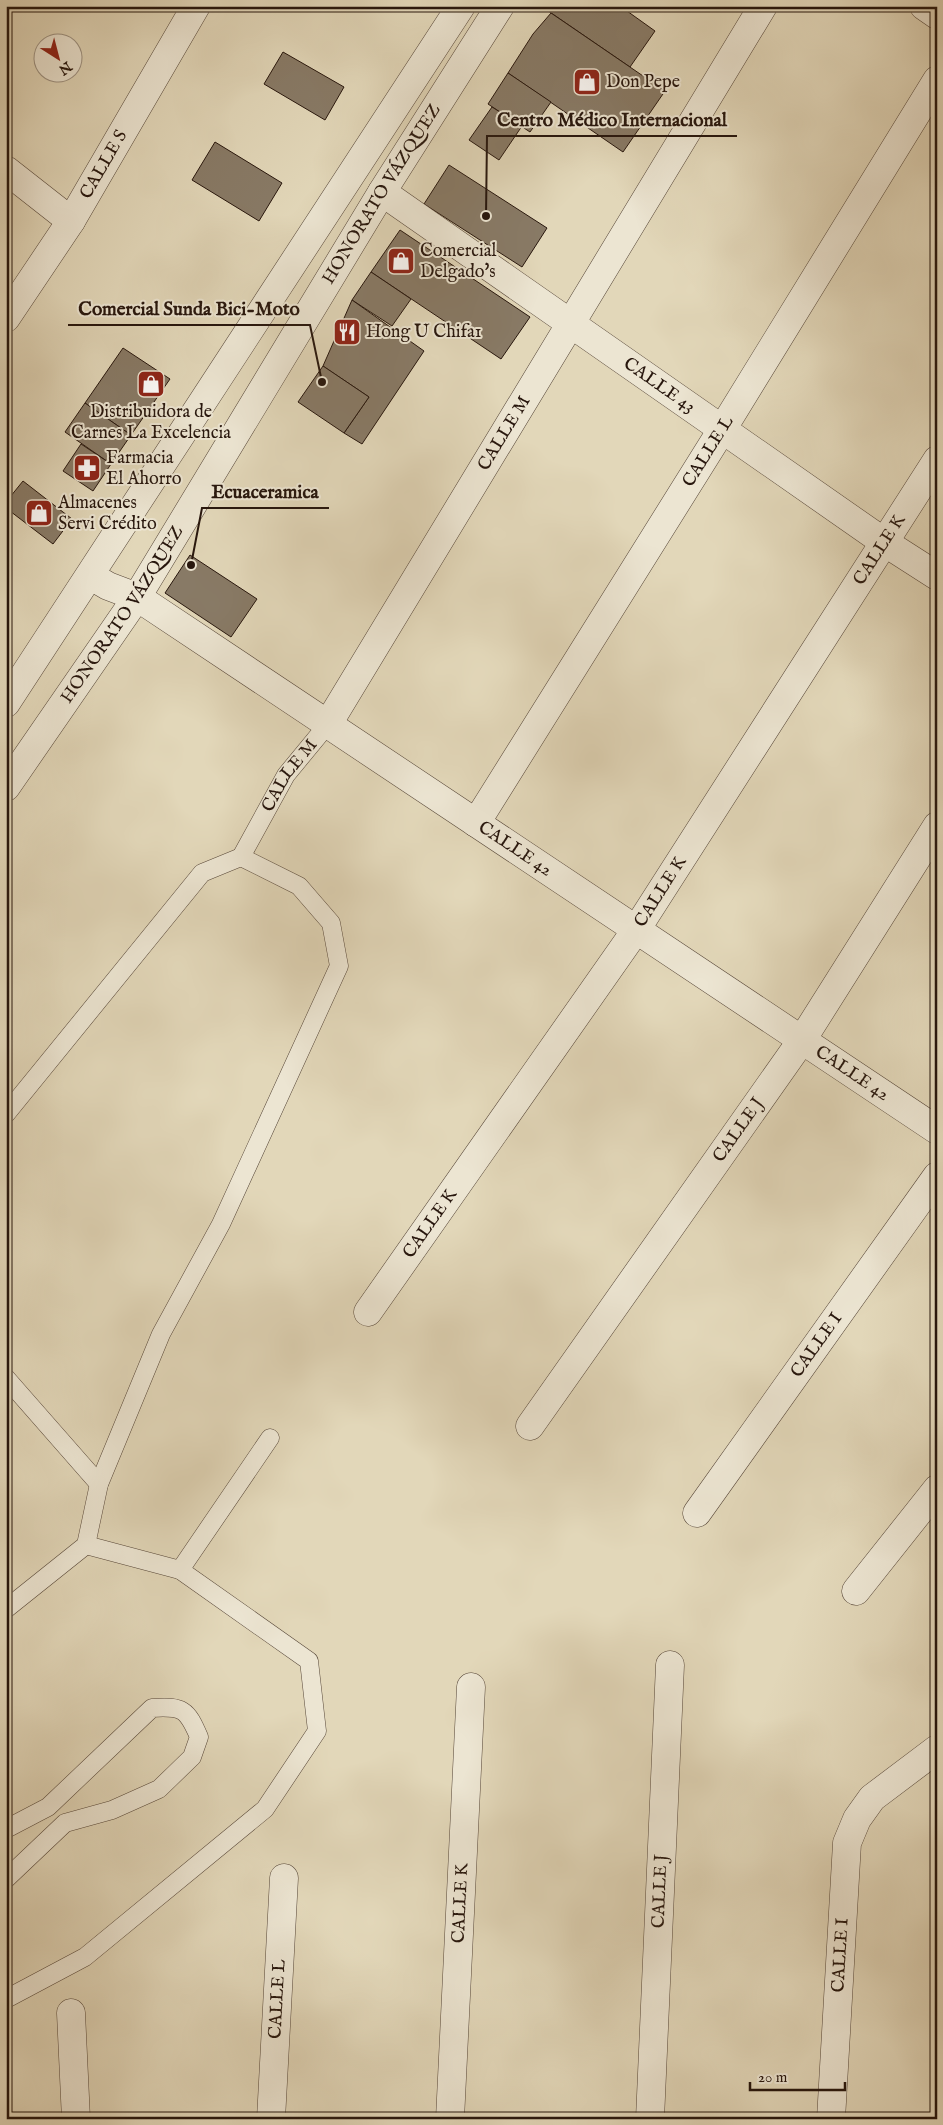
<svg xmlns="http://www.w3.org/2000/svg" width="943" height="2125" font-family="'IM FELL English',serif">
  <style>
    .building { fill: #887a66; stroke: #27160d }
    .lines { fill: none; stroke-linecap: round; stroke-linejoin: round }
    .service-casing { stroke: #564638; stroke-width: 19 }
    .minor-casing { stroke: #564638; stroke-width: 29 }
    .tertiary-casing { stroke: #564638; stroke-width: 29 }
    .service { stroke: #ece5d2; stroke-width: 18 }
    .minor { stroke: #ece5d2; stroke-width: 28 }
    .tertiary { stroke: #ece5d2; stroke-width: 28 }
    .labels { text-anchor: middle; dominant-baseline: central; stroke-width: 4; stroke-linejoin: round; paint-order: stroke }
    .poi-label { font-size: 18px; fill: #27160d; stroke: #ece5d2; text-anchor: start }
    .street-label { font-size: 18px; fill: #27160d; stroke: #ece5d2 }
    .leader { fill: none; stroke: #27160d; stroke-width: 2 }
    .callout-dot { fill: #27160d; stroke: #ece5d2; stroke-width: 2 }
    .callout-label { font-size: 19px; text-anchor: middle; font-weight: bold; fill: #27160d; stroke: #ece5d2; stroke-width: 4; stroke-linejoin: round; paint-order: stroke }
  </style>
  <rect width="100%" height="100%" fill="#e2d7b9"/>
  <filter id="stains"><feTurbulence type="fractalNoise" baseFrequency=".004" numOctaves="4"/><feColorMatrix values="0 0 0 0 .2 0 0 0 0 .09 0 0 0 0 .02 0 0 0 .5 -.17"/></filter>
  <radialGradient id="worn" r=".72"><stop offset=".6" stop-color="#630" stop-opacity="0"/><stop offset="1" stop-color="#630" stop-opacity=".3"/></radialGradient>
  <g class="building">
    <polygon points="541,6 620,6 655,31 630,67"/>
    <polygon points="551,13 665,91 623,152 508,73 533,34"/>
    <polygon points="283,52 344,87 325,120 264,84"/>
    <polygon points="508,73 551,102 530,132 488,104"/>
    <polygon points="492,107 522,126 499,160 469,140"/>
    <polygon points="215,142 282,183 259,221 192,180"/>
    <polygon points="449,165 547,228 522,267 424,204"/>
    <polygon points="400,230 530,317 501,359 371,272"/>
    <polygon points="371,272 411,299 392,326 352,300"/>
    <polygon points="352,300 424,351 362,444 344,433 369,397 323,366"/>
    <polygon points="123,348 170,379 131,435 85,403"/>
    <polygon points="323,366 369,397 344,433 298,402"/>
    <polygon points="85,403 131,435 111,464 65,432"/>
    <polygon points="81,444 111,464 93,491 63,471"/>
    <polygon points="23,481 72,519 53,544 6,508 6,502"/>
    <polygon points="190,555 257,599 231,637 165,593"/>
  </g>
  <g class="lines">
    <g class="service-casing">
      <g id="service">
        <path id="s1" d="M241,857L286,775L328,724"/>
        <polyline points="6,1114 202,873 241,857 299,886 331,923 339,966 221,1224 161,1334 99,1484 86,1545 6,1609"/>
        <polyline points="6,1378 99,1484"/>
        <polyline points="180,1570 270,1438"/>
        <path d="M6,1829L48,1807L152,1708C183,1706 187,1709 199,1737L192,1757L159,1789L112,1810L65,1823L6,1879"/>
        <polyline points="6,1999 85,1957 265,1809 317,1731 309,1661 180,1570 86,1545"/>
      </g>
    </g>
    <g class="minor-casing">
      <g id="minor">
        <polyline points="924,6 937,15"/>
        <polyline points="6,170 71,221"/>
        <path id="s2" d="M382,192L884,542L937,576"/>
        <path id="s3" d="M6,318L71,221L196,6"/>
        <path id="s4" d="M91,576L108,586L137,597L937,1130"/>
        <path id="s5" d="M328,724L763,6"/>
        <path id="s6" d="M476,823L723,428L937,80"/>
        <path id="s7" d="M368,1312L636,930L937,460"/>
        <path id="s8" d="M530,1426L802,1040L937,826"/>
        <path id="s9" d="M697,1513L937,1176"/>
        <polyline points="856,1591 937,1489"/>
        <polyline points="71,2013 76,2119"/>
        <path id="s10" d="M271,2119L284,1878"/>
        <path id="s11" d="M450,2119L471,1687"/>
        <path id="s12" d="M650,2119L670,1665"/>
        <path id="s13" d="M831,2119L847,1843L857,1819L872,1798L937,1749"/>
      </g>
    </g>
    <g class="tertiary-casing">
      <g id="tertiary">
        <polyline points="6,703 461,6"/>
        <path id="s14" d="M6,787L137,597L382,192L500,6"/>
      </g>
    </g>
    <use href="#service" class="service"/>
    <use href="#minor" class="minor"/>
    <use href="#tertiary" class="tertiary"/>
  </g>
  <defs>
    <g id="shop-square" transform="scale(1.4375)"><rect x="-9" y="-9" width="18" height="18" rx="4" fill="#8f2418" stroke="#ece5d2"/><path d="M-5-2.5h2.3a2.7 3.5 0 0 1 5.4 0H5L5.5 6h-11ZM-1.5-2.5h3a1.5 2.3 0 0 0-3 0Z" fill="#fff"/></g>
    <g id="restaurant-square" transform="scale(1.4375)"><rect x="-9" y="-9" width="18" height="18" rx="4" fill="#8f2418" stroke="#ece5d2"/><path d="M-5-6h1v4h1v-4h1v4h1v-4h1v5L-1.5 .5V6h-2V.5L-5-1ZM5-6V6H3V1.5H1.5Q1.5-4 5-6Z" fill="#fff"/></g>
    <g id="pharmacy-square" transform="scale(1.4375)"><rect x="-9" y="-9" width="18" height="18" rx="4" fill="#8f2418" stroke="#ece5d2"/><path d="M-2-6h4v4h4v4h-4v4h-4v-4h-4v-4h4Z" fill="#fff"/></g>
  </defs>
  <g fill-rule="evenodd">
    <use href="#shop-square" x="587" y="82"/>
    <use href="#shop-square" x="401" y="261"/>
    <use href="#restaurant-square" x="347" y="332"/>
    <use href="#shop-square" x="151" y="384"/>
    <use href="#pharmacy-square" x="87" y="468"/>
    <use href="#shop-square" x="39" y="513"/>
  </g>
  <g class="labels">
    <g class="poi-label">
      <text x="606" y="82">Don Pepe</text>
      <text x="420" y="251">Comercial<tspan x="420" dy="21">Delgado's</tspan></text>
      <text x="366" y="332">Hong U Chifa1</text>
      <text x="151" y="412" text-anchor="middle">Distribuidora de<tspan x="151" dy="21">Carnes La Excelencia</tspan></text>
      <text x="106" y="458">Farmacia<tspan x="106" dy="21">El Ahorro</tspan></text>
      <text x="58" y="503">Almacenes<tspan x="58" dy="21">Servi Crédito</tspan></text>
    </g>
    <g class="street-label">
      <text stroke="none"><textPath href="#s3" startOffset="182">CALLE S</textPath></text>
      <text stroke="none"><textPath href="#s14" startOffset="702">HONORATO VÁZQUEZ</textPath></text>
      <text stroke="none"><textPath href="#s2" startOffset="338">CALLE 43</textPath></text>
      <text stroke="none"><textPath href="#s5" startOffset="340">CALLE M</textPath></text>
      <text stroke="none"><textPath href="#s6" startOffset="438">CALLE L</textPath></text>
      <text stroke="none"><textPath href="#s7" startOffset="918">CALLE K</textPath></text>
      <text stroke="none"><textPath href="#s14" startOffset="208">HONORATO VÁZQUEZ</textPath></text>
      <text stroke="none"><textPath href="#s1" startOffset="95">CALLE M</textPath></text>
      <text stroke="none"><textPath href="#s4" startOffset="505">CALLE 42</textPath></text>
      <text stroke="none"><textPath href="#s7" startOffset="512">CALLE K</textPath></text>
      <text stroke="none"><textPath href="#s4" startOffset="910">CALLE 42</textPath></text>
      <text stroke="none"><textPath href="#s8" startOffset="362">CALLE J</textPath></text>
      <text stroke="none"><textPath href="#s7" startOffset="108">CALLE K</textPath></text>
      <text stroke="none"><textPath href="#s9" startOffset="206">CALLE I</textPath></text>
      <text stroke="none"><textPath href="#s12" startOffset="228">CALLE J</textPath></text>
      <text stroke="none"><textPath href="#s11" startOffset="216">CALLE K</textPath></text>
      <text stroke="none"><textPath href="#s13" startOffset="164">CALLE I</textPath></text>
      <text stroke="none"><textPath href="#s10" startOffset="120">CALLE L</textPath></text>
    </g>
  </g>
  <path class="leader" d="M486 216L487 136H737M322 382L310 325H68M191 565L202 508H329"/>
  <g class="callout-dot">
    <circle cx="486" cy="216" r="5"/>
    <circle cx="322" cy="382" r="5"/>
    <circle cx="191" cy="565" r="5"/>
  </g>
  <g class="callout-label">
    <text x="612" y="126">Centro Médico Internacional</text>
    <text x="189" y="315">Comercial Sunda Bici-Moto</text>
    <text x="265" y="498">Ecuaceramica</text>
  </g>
  <rect width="943" height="2125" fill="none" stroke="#e2d7b9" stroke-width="25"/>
  <rect x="8" y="8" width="928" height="2110" fill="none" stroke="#27160d" stroke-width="2.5"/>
  <rect x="12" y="12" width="918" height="2100" fill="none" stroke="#27160d"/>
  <g transform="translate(58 58) rotate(144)"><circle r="24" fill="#ece5d2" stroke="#9d9283"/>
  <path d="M0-4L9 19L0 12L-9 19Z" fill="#8f2418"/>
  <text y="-8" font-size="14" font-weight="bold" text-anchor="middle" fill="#27160d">N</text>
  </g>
  <path d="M750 2082v8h95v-8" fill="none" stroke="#27160d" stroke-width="2.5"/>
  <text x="758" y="2082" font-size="15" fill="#27160d" stroke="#ece5d2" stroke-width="4" paint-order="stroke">20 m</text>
  <rect width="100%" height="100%" filter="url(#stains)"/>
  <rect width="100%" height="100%" fill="url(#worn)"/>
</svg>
